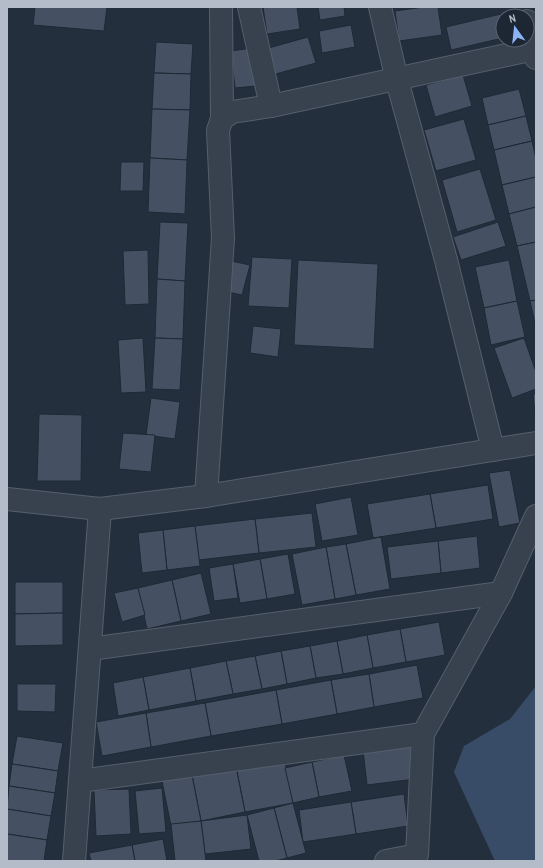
<svg xmlns="http://www.w3.org/2000/svg" width="543" height="868" font-family="'Archivo Narrow',sans-serif">
  <style>
    .water { fill: #394c67 }
    .building { fill: #455162; stroke: #1f2835 }
    .lines { fill: none; stroke-linecap: round; stroke-linejoin: round }
    .street-casing { stroke: #565f6c; stroke-width: 24 }
    .street { stroke: #38414e; stroke-width: 22 }
  </style>
  <rect width="100%" height="100%" fill="#242f3e"/>
  <polygon class="water" points="536,686 536,861 495,861 454,772 464,746 510,719"/>
  <g class="building">
    <polygon points="35,7 107,7 104,31 33,25"/>
    <polygon points="263,7 297,7 300,29 267,34"/>
    <polygon points="318,7 344,7 345,16 320,20"/>
    <polygon points="424,7 438,7 442,35 399,41 395,11"/>
    <polygon points="501,14 503,21 503,38 451,50 446,27"/>
    <polygon points="351,25 355,47 322,53 319,31"/>
    <polygon points="308,37 316,63 272,75 265,49"/>
    <polygon points="156,42 193,44 191,74 154,73"/>
    <polygon points="252,48 256,86 235,88 231,51"/>
    <polygon points="154,73 191,74 190,110 152,109"/>
    <polygon points="463,75 472,106 435,117 426,85"/>
    <polygon points="519,89 526,116 488,125 482,98"/>
    <polygon points="152,109 190,110 187,160 150,158"/>
    <polygon points="526,116 532,141 494,150 488,125"/>
    <polygon points="464,119 476,160 436,171 424,130"/>
    <polygon points="532,141 536,159 536,177 502,185 494,150"/>
    <polygon points="150,158 187,160 185,214 148,212"/>
    <polygon points="121,162 144,162 143,191 120,191"/>
    <polygon points="480,169 496,220 457,232 442,180"/>
    <polygon points="536,177 536,207 509,214 502,185"/>
    <polygon points="536,207 536,242 517,246 509,214"/>
    <polygon points="160,222 188,223 185,281 157,279"/>
    <polygon points="498,222 506,246 461,260 453,237"/>
    <polygon points="536,242 536,300 530,301 517,246"/>
    <polygon points="148,250 149,304 125,305 123,251"/>
    <polygon points="252,257 292,259 289,308 248,306"/>
    <polygon points="298,260 378,264 374,349 294,345"/>
    <polygon points="509,260 517,301 484,308 475,267"/>
    <polygon points="231,261 250,265 242,295 223,291"/>
    <polygon points="157,279 185,281 183,339 155,338"/>
    <polygon points="536,300 536,328 530,301"/>
    <polygon points="517,301 525,337 491,345 484,308"/>
    <polygon points="253,326 281,329 278,357 250,353"/>
    <polygon points="143,338 146,392 121,393 118,340"/>
    <polygon points="155,338 183,339 180,390 152,389"/>
    <polygon points="524,338 536,372 536,389 512,398 494,348"/>
    <polygon points="533,394 536,394 536,413 535,413"/>
    <polygon points="151,398 180,402 175,439 146,435"/>
    <polygon points="39,414 82,415 81,481 37,481"/>
    <polygon points="123,433 155,435 151,472 119,469"/>
    <polygon points="510,470 520,523 499,527 489,473"/>
    <polygon points="488,485 493,519 436,528 430,494"/>
    <polygon points="430,494 436,528 373,538 367,504"/>
    <polygon points="351,497 358,535 322,541 315,504"/>
    <polygon points="312,513 316,547 259,553 255,519"/>
    <polygon points="255,519 259,553 199,560 195,526"/>
    <polygon points="195,526 200,566 167,570 163,530"/>
    <polygon points="163,530 167,570 142,573 138,533"/>
    <polygon points="477,536 480,568 441,573 438,541"/>
    <polygon points="381,537 390,589 356,595 346,544"/>
    <polygon points="438,541 441,573 391,579 387,547"/>
    <polygon points="346,544 356,595 335,599 326,547"/>
    <polygon points="326,547 335,599 302,605 292,554"/>
    <polygon points="288,554 295,594 267,599 260,559"/>
    <polygon points="260,559 267,599 240,603 233,564"/>
    <polygon points="233,564 238,598 214,601 209,568"/>
    <polygon points="201,573 211,614 181,621 172,580"/>
    <polygon points="172,580 181,621 147,629 138,588"/>
    <polygon points="15,582 63,582 63,613 15,614"/>
    <polygon points="138,588 145,615 122,622 114,593"/>
    <polygon points="63,613 63,645 15,646 15,614"/>
    <polygon points="439,622 445,655 406,662 400,629"/>
    <polygon points="400,629 406,662 373,668 367,635"/>
    <polygon points="367,635 373,668 343,674 337,641"/>
    <polygon points="337,641 343,674 316,678 310,646"/>
    <polygon points="310,646 316,678 287,684 281,651"/>
    <polygon points="281,651 287,684 262,689 255,656"/>
    <polygon points="255,656 262,689 233,694 226,661"/>
    <polygon points="226,661 233,694 196,701 190,668"/>
    <polygon points="417,665 423,698 374,707 369,674"/>
    <polygon points="190,668 196,701 149,710 143,677"/>
    <polygon points="369,674 374,707 337,714 331,680"/>
    <polygon points="143,677 149,710 118,716 113,683"/>
    <polygon points="331,680 337,714 282,724 276,690"/>
    <polygon points="17,684 56,684 55,712 17,711"/>
    <polygon points="276,690 282,724 211,736 205,703"/>
    <polygon points="205,703 211,736 151,747 146,713"/>
    <polygon points="146,713 151,747 102,756 96,722"/>
    <polygon points="17,736 63,743 58,771 12,764"/>
    <polygon points="411,744 415,779 367,785 363,750"/>
    <polygon points="344,755 352,791 319,797 312,762"/>
    <polygon points="284,757 293,803 245,812 236,766"/>
    <polygon points="235,762 245,812 201,821 191,770"/>
    <polygon points="312,762 319,797 293,803 285,768"/>
    <polygon points="12,764 58,771 55,793 9,786"/>
    <polygon points="191,770 201,821 171,826 161,776"/>
    <polygon points="9,786 55,793 51,816 7,809"/>
    <polygon points="162,788 166,832 139,834 135,791"/>
    <polygon points="129,789 131,834 96,836 94,790"/>
    <polygon points="404,794 408,826 356,834 351,802"/>
    <polygon points="351,802 356,834 303,842 299,810"/>
    <polygon points="293,803 306,853 287,858 274,808"/>
    <polygon points="274,808 287,858 275,861 259,861 247,815"/>
    <polygon points="7,809 51,816 47,840 7,834"/>
    <polygon points="247,815 251,849 205,854 201,821"/>
    <polygon points="201,821 206,861 175,861 171,824"/>
    <polygon points="7,834 47,840 44,861 7,861"/>
    <polygon points="163,839 167,861 135,861 132,845"/>
    <polygon points="132,845 135,861 91,861 89,853"/>
  </g>
  <g class="lines">
    <g class="street-casing">
      <g id="street">
        <polyline points="221,7 222,119"/>
        <polyline points="249,7 271,106"/>
        <polyline points="380,7 397,80 446,260 493,450"/>
        <polyline points="527,21 536,58"/>
        <polyline points="206,496 223,238 218,130 222,119 232,112 271,106 534,49"/>
        <polyline points="7,499 100,509 206,496 536,443"/>
        <polyline points="90,649 501,593"/>
        <polyline points="80,781 423,734"/>
        <polyline points="74,861 100,509"/>
        <polyline points="386,861 417,855 423,734 501,593 536,516"/>
      </g>
    </g>
    <use href="#street" class="street"/>
  </g>
  <rect width="543" height="868" fill="none" stroke="#b4bcc9" stroke-width="16"/>
  <g transform="translate(515 28) rotate(345)"><circle r="19" fill="#1d2633" stroke="#59626f"/>
  <path d="M0-3L7 15L0 10L-7 15Z" fill="#8ab4f8"/>
  <text y="-6" font-size="11" font-weight="bold" text-anchor="middle" fill="#b4bcc9">N</text>
  </g>
</svg>
